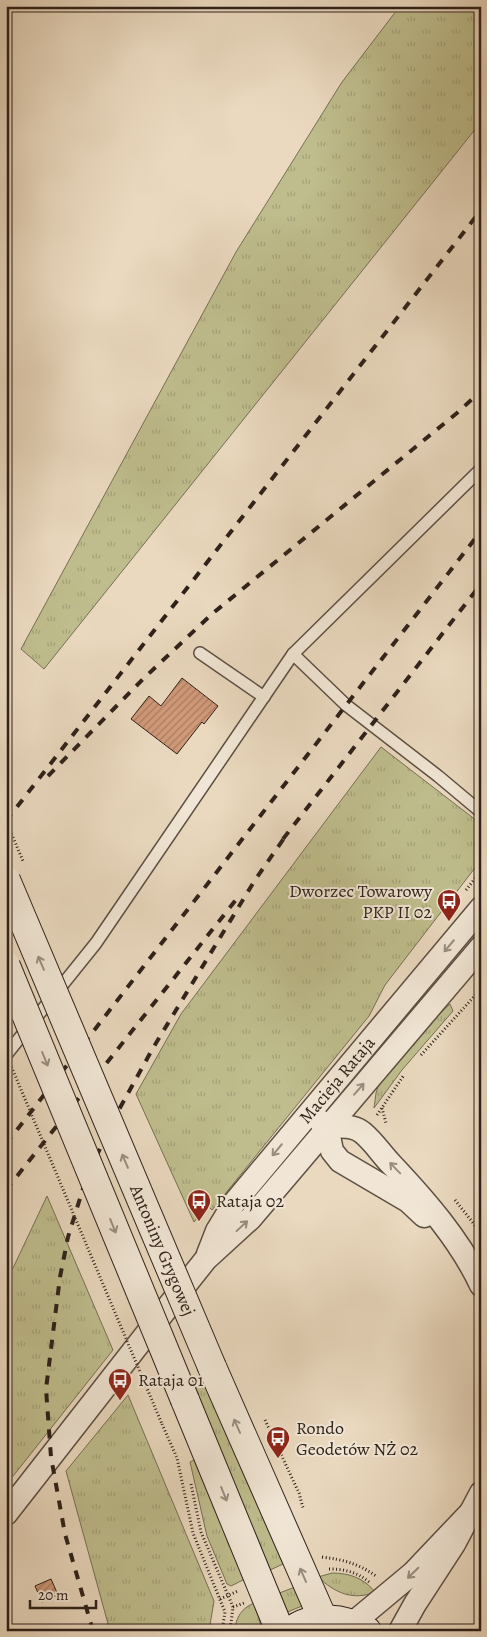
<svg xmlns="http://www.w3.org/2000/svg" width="487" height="1637" font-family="Alegreya,serif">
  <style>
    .grass { fill: url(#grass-tufts); stroke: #766f54 }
    .building { fill: url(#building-hatch); stroke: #2e211a }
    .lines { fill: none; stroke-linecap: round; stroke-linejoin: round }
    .lane-casing { stroke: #5d4f43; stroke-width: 14 }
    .street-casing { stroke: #5d4f43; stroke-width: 25 }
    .secondary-casing { stroke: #2e211a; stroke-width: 30 }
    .path { stroke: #2e211a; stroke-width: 3; stroke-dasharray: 1 2.5; stroke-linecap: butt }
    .lane { stroke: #f1e6d5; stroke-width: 11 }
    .street { stroke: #f1e6d5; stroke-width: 22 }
    .secondary { stroke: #f1e6d5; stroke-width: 28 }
    .rail { stroke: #2e211a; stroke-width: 4; stroke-dasharray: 9 9; stroke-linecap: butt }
    .secondary-bridge-casing { stroke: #2e211a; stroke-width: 30; stroke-linecap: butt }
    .path-bridge { stroke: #2e211a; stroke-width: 3; stroke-dasharray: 1 2.5; stroke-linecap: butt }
    .secondary-bridge { stroke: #f1e6d5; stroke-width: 28 }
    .oneway { stroke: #998d81 }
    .labels { text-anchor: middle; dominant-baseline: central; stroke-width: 4; stroke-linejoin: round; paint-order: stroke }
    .poi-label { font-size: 18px; fill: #2e211a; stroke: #f1e6d5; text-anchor: start }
    .street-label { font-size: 18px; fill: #2e211a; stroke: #f1e6d5 }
  </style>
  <defs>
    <pattern id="grass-tufts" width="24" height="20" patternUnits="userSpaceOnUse" patternTransform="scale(1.25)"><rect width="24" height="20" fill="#bfbd8d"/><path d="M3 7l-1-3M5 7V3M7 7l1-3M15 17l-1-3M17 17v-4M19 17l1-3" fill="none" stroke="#a4a279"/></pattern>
    <pattern id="building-hatch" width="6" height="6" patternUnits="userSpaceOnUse" patternTransform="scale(1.25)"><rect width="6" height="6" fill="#d09978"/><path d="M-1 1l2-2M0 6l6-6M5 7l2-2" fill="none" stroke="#a97c62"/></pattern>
  </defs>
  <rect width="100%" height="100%" fill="#ead9bf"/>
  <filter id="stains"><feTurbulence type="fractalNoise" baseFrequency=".004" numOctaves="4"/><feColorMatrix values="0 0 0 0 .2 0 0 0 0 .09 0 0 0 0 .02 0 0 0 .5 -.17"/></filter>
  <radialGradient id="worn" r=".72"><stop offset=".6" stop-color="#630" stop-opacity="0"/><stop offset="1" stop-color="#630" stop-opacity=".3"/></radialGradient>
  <g class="grass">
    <polygon points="400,6 481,6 481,122 44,669 21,649 236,252 342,82"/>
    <polygon points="381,747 481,824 481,860 385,985 369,1016 212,1210 208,1206 194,1222 136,1094 181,1014"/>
    <path d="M450,1004L453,1011L402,1070L374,1108C375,1103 375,1098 376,1093C383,1063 428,1025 450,1004Z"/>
    <polygon points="47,1196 113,1350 6,1485 6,1283"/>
    <polygon points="204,1377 283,1564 268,1571 195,1390"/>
    <polygon points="128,1395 214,1601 209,1631 110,1631 66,1471"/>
    <polygon points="194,1460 245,1579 231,1586 227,1584 207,1536 190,1462"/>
    <path d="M332,1573C349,1573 364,1578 375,1592C353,1601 335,1593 318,1577Z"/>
    <polygon points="295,1587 302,1606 285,1613 277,1594"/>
    <path d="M254,1603L260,1619V1631H234C237,1616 241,1609 254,1603Z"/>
  </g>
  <g class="building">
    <polygon points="182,678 218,706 204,724 202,722 177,754 131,719 149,696 161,706"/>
    <polygon points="51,1579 58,1595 42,1602 35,1586"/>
  </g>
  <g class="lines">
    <g class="lane-casing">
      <g id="lane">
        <polyline points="481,469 293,654 346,705 438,776 481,812"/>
        <polyline points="200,653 264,697"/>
        <polyline points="6,1055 96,943 293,654"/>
      </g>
    </g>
    <g class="street-casing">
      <g id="street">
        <path d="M320,1121C334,1132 348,1121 363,1133C374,1142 382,1155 392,1165C425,1200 460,1240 481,1285"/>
        <polyline points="327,1126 332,1151 340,1161 408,1201 424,1216"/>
        <path id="s1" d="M208,1254L217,1231L234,1203L481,908"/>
        <polyline points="6,1514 148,1332 206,1259 251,1218 481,947"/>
        <polyline points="353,1623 413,1573 471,1512"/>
        <polyline points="400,1631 415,1604 454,1544 481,1493"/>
      </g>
    </g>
    <g class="secondary-casing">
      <g id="secondary">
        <polyline points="212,1367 323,1619"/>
        <polyline points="185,1400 280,1631"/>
        <path d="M291,1631C313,1614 344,1617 367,1631"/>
      </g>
    </g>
    <g class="path">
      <polyline points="466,890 481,871"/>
      <polyline points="421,1055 481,989"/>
      <polyline points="382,1108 386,1123"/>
      <polyline points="377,1115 404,1075"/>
      <polyline points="455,1200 481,1233"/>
      <polyline points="265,1420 299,1493 303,1508"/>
      <polyline points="162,1424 177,1458 193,1533 225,1612 222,1631"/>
      <polyline points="191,1484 201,1532 233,1607 230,1631"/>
      <path d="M322,1557C344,1560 357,1563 376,1576"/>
      <path d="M329,1569C344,1569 357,1572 369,1582"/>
      <polyline points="220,1599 238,1591"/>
      <polyline points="233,1607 244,1603"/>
    </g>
    <use href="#lane" class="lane"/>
    <use href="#street" class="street"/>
    <use href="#secondary" class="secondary"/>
    <g class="rail">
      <polyline points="48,776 143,679 212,614 457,413 481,391"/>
      <polyline points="6,821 481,210"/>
      <polyline points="283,839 481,584"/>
      <polyline points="6,1144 481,531"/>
      <polyline points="6,1190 239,896"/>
      <polyline points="93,1631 65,1534 51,1457 46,1389 60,1277 68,1237 87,1176 116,1115 153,1048 255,880 287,834"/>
    </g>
    <g class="secondary-bridge-casing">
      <g id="secondary-bridge">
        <path id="s2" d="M6,880L212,1367"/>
        <polyline points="6,966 185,1400"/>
      </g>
    </g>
    <g class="path-bridge">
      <polyline points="6,821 23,861"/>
      <polyline points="6,1054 162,1424"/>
    </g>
    <use href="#secondary-bridge" class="secondary-bridge"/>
  </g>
  <defs><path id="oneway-shaft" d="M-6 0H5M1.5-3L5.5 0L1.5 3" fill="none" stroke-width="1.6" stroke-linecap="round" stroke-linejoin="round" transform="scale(1.25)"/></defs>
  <g class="oneway">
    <use href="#oneway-shaft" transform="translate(449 946) rotate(130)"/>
    <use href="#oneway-shaft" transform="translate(41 963) rotate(-113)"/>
    <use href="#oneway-shaft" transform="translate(45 1059) rotate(68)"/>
    <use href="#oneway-shaft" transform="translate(359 1089) rotate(-49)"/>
    <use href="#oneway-shaft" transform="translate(277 1150) rotate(130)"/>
    <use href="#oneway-shaft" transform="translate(125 1161) rotate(-113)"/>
    <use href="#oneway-shaft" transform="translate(395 1168) rotate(-134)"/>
    <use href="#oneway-shaft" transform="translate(113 1226) rotate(68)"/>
    <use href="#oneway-shaft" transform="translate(242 1226) rotate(-43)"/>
    <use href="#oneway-shaft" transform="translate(237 1426) rotate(-114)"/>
    <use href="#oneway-shaft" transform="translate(224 1494) rotate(68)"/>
    <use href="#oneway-shaft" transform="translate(413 1573) rotate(136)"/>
    <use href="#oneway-shaft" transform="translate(303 1575) rotate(-114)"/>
  </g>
  <defs>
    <g id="bus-pin" transform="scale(1.25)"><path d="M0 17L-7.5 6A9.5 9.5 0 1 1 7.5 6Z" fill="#8f2418" stroke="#f1e6d5"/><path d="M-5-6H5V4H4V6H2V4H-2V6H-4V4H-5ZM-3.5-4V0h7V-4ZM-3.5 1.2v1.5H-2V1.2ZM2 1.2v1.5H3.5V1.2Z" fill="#fff"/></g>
  </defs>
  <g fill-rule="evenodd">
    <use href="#bus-pin" x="449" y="901"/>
    <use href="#bus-pin" x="199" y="1201"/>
    <use href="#bus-pin" x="120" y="1380"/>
    <use href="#bus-pin" x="278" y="1438"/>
  </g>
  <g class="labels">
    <g class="poi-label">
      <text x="432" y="891" text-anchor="end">Dworzec Towarowy<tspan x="432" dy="21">PKP II 02</tspan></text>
      <text x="216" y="1201">Rataja 02</text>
      <text x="138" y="1380">Rataja 01</text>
      <text x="296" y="1428">Rondo<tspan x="296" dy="21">Geodetów NŻ 02</tspan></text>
    </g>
    <g class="street-label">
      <text stroke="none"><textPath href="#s1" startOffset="218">Macieja Rataja</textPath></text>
      <text stroke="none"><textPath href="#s2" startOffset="402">Antoniny Grygowej</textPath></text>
    </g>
  </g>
  <rect width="487" height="1637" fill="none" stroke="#ead9bf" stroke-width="25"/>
  <rect x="8" y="8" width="472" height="1622" fill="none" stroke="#2e211a" stroke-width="2.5"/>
  <rect x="12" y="12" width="462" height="1612" fill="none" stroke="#2e211a"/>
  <path d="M30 1600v8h66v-8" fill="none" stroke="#2e211a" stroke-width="2.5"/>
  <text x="38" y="1600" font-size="15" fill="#2e211a" stroke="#f1e6d5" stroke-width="4" paint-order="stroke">20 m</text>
  <rect width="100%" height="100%" filter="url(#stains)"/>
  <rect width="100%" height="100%" fill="url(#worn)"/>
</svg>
